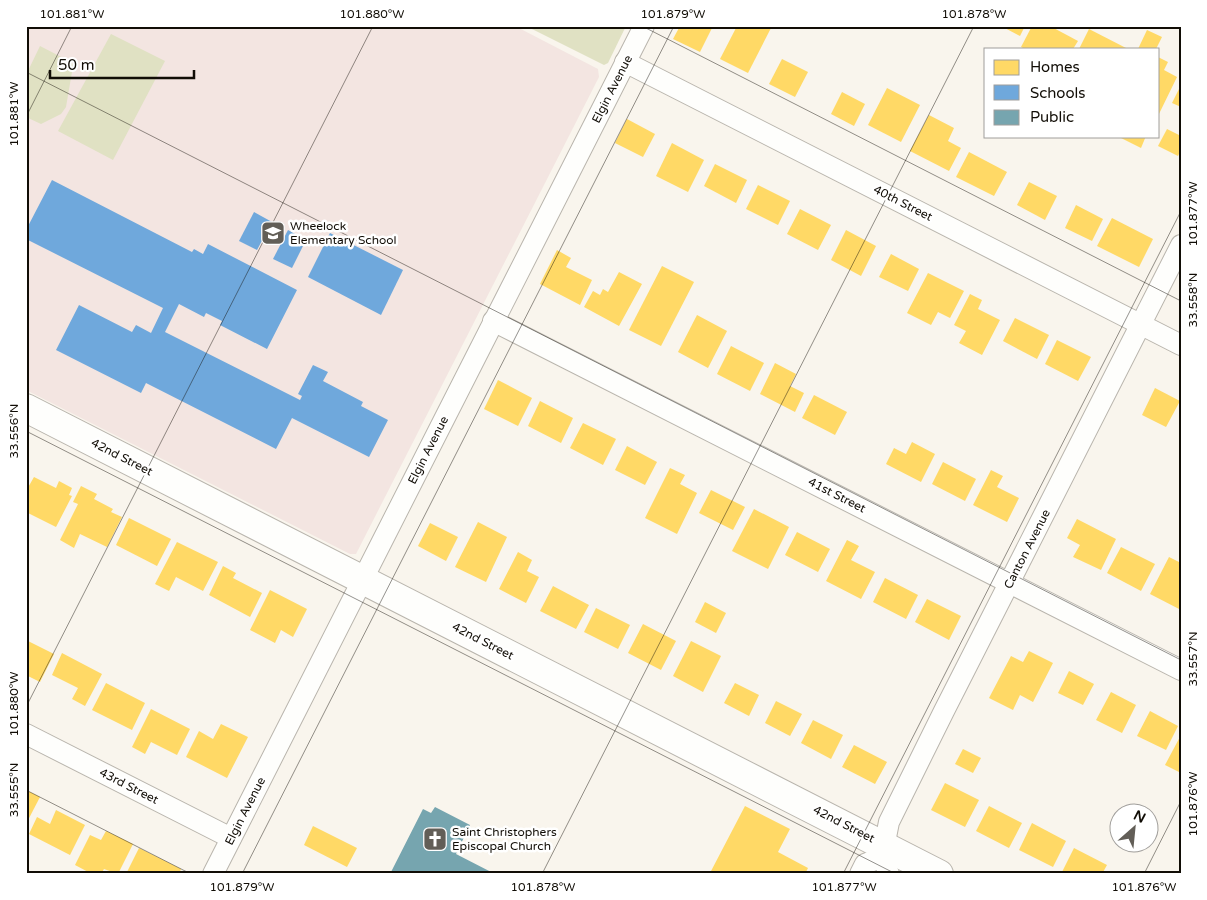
<svg xmlns="http://www.w3.org/2000/svg" width="1207" height="900" font-family="'Varela Round',sans-serif">
  <style>
    .education { fill: #f3e5e1 }
    .green { fill: #e0e1c3 }
    .homes { fill: #ffd966 }
    .schools { fill: #6fa8dc }
    .public { fill: #76a5af }
    .lines { fill: none; stroke-linecap: round; stroke-linejoin: round }
    .street-casing { stroke: #b9b5ad; stroke-width: 22 }
    .secondary-casing { stroke: #b9b5ad; stroke-width: 30 }
    .street { stroke: #fefefc; stroke-width: 20 }
    .secondary { stroke: #fefefc; stroke-width: 28 }
    .ticks { fill: none; stroke: #110d06; stroke-width: 1; stroke-opacity: 0.45 }
    .labels { text-anchor: middle; dominant-baseline: central; stroke-width: 5; stroke-linejoin: round; paint-order: stroke }
    .street-label { font-size: 12px; fill: #110d06; stroke: #fff }
    .poi-label { font-size: 12px; fill: #110d06; stroke: #fff; text-anchor: start }
    .neatline { fill: none; stroke: #110d06; stroke-width: 2 }
    .ticks-label { font-size: 12px; text-anchor: middle; fill: #110d06 }
  </style>
  <rect width="100%" height="100%" fill="#f9f5ed"/>
  <polygon class="education" points="26,26 515,26 598,69 599,77 356,554 350,554 26,390"/>
  <g class="green">
    <polygon points="526,26 626,26 608,63 604,65"/>
    <polygon points="111,34 165,61 113,160 58,131"/>
    <polygon points="40,46 71,62 73,66 66,107 61,114 41,124 26,117 26,75"/>
  </g>
  <g class="homes">
    <polygon points="680,26 713,26 700,52 673,39"/>
    <polygon points="737,26 771,28 748,73 720,59"/>
    <polygon points="1001,26 1025,26 1020,36"/>
    <polygon points="1032,26 1050,26 1078,41 1073,49 1025,49 1021,47"/>
    <polygon points="1089,29 1128,49 1079,49"/>
    <polygon points="1147,30 1162,37 1156,49 1138,49"/>
    <polygon points="1158,57 1168,62 1164,70 1177,77 1158,116"/>
    <polygon points="782,59 808,72 795,97 769,84"/>
    <polygon points="1181,85 1181,107 1172,103"/>
    <polygon points="887,88 920,105 901,142 868,125"/>
    <polygon points="842,92 865,104 854,126 831,114"/>
    <polygon points="929,115 954,128 948,141 961,148 949,171 910,151"/>
    <polygon points="627,119 655,134 643,157 615,143"/>
    <polygon points="1167,129 1181,136 1181,150 1178,156 1158,146"/>
    <polygon points="1117,136 1146,136 1141,148"/>
    <polygon points="672,143 704,160 688,192 656,176"/>
    <polygon points="969,152 1007,172 994,196 956,177"/>
    <polygon points="715,164 747,180 736,203 704,186"/>
    <polygon points="1029,182 1057,196 1045,220 1017,205"/>
    <polygon points="758,185 790,201 778,225 746,209"/>
    <polygon points="1076,205 1103,219 1092,241 1065,228"/>
    <polygon points="800,209 831,225 818,250 787,234"/>
    <polygon points="1112,218 1153,239 1139,267 1097,246"/>
    <polygon points="846,230 876,246 861,276 831,260"/>
    <polygon points="557,250 571,258 566,267 592,280 580,305 540,284"/>
    <polygon points="891,254 919,269 908,291 879,277"/>
    <polygon points="662,266 694,282 661,346 629,330"/>
    <polygon points="619,272 642,284 619,326 584,307 593,291 600,295 603,289 608,292"/>
    <polygon points="928,273 964,291 950,318 938,312 931,325 907,313"/>
    <polygon points="970,294 982,300 978,309 1000,320 982,355 959,343 966,331 954,325"/>
    <polygon points="697,315 727,331 708,368 678,352"/>
    <polygon points="1015,318 1049,335 1037,359 1003,341"/>
    <polygon points="1057,340 1091,357 1078,381 1045,364"/>
    <polygon points="731,346 764,363 750,391 717,374"/>
    <polygon points="775,363 796,374 790,386 804,393 795,412 760,394"/>
    <polygon points="498,380 532,398 518,426 484,409"/>
    <polygon points="1155,388 1180,401 1166,427 1142,415"/>
    <polygon points="814,395 847,412 835,435 802,418"/>
    <polygon points="540,401 573,418 561,443 528,426"/>
    <polygon points="583,423 616,439 603,465 570,448"/>
    <polygon points="912,442 935,454 921,482 886,464 894,448 906,454"/>
    <polygon points="627,446 657,462 645,485 615,470"/>
    <polygon points="943,462 976,479 965,501 932,484"/>
    <polygon points="670,468 685,475 680,484 697,493 677,534 645,518"/>
    <polygon points="991,470 1003,476 997,487 1019,498 1007,522 973,505"/>
    <polygon points="34,477 56,488 59,481 72,488 69,495 72,496 56,527 26,512 26,491"/>
    <polygon points="81,486 97,494 94,499 113,509 111,512 122,517 107,547 80,534 74,548 60,540 78,504 73,502"/>
    <polygon points="711,490 745,507 733,530 699,513"/>
    <polygon points="754,509 789,527 768,569 732,551"/>
    <polygon points="129,518 171,539 157,566 116,545"/>
    <polygon points="1077,519 1116,539 1101,570 1073,557 1080,545 1067,538"/>
    <polygon points="478,522 507,537 486,582 455,567"/>
    <polygon points="430,523 458,537 446,561 418,546"/>
    <polygon points="797,532 830,549 818,572 785,555"/>
    <polygon points="847,540 859,546 851,560 875,572 861,599 826,581"/>
    <polygon points="177,542 218,562 203,591 176,577 169,591 155,584"/>
    <polygon points="1121,547 1155,564 1141,591 1107,573"/>
    <polygon points="518,552 532,560 527,571 539,577 526,603 499,589"/>
    <polygon points="1169,557 1181,563 1181,610 1150,594"/>
    <polygon points="223,566 236,573 233,578 262,593 250,617 209,595"/>
    <polygon points="885,578 918,595 906,619 873,602"/>
    <polygon points="553,586 589,605 576,629 540,611"/>
    <polygon points="270,590 307,609 293,637 281,630 275,643 250,630"/>
    <polygon points="927,599 961,616 949,640 915,622"/>
    <polygon points="705,602 726,613 716,633 695,622"/>
    <polygon points="596,608 630,625 618,649 584,632"/>
    <polygon points="643,624 676,641 661,670 628,653"/>
    <polygon points="26,640 54,654 40,682 26,675"/>
    <polygon points="691,641 721,656 703,692 673,676"/>
    <polygon points="1029,651 1053,663 1033,702 1020,695 1013,710 989,698 1011,656 1023,662"/>
    <polygon points="62,653 102,674 85,706 72,699 78,688 52,675"/>
    <polygon points="1069,671 1094,684 1083,705 1058,693"/>
    <polygon points="106,683 145,703 132,730 92,710"/>
    <polygon points="735,683 759,695 749,716 724,703"/>
    <polygon points="1111,692 1136,705 1122,733 1096,720"/>
    <polygon points="776,701 802,714 790,736 765,723"/>
    <polygon points="151,709 190,729 177,755 151,742 145,754 132,747"/>
    <polygon points="1150,711 1178,726 1166,750 1137,736"/>
    <polygon points="813,720 843,735 831,759 801,743"/>
    <polygon points="221,724 248,737 227,778 186,757 199,731 213,739"/>
    <polygon points="1181,735 1181,773 1165,765"/>
    <polygon points="854,745 887,762 875,784 842,767"/>
    <polygon points="963,749 981,758 973,773 955,764"/>
    <polygon points="945,783 979,800 965,827 931,810"/>
    <polygon points="26,790 40,797 26,824"/>
    <polygon points="745,806 790,829 778,852 808,868 805,874 710,873"/>
    <polygon points="989,806 1022,823 1009,848 976,831"/>
    <polygon points="56,810 85,825 70,855 29,834 37,817 50,824"/>
    <polygon points="1032,823 1066,841 1053,867 1019,850"/>
    <polygon points="313,826 357,848 347,867 304,845"/>
    <polygon points="106,831 133,844 118,874 104,869 101,874 92,874 75,865 90,835 101,840"/>
    <polygon points="139,848 181,869 179,874 126,874"/>
    <polygon points="1074,848 1107,865 1102,874 1061,874"/>
  </g>
  <g class="schools">
    <polygon points="52,180 192,252 194,249 203,254 208,244 297,290 267,349 220,325 222,321 206,313 204,317 179,304 165,332 300,400 302,396 298,394 313,365 328,372 323,381 363,402 361,406 388,420 369,457 292,418 276,449 146,383 141,393 56,350 79,305 132,332 136,325 151,333 163,308 26,239 26,230"/>
    <polygon points="254,212 272,222 257,250 239,241"/>
    <polygon points="288,230 306,240 292,268 273,259"/>
    <polygon points="330,233 403,270 381,315 308,277"/>
  </g>
  <polygon class="public" points="435,807 470,825 456,854 495,874 390,874 423,809 431,813"/>
  <g class="lines">
    <g class="street-casing">
      <g id="street">
        <polyline points="625,62 1181,345"/>
        <polyline points="493,321 1181,670"/>
        <polyline points="26,734 231,838"/>
        <polyline points="213,874 644,26"/>
        <polyline points="860,874 865,864 882,857"/>
        <polyline points="889,874 882,857 889,822 944,711 1181,245"/>
      </g>
    </g>
    <g class="secondary-casing">
      <polyline id="secondary" points="26,408 939,874"/>
    </g>
    <use href="#street" class="street"/>
    <use href="#secondary" class="secondary"/>
  </g>
  <path class="ticks" d="M642,26L1181,301M26,72L1181,660M26,117L72,26M26,431L896,874M26,707L373,26M26,790L191,874M242,874L674,26M542,874L974,26M843,874L1181,211M1144,874L1181,801"/>
  <defs>
    <g id="school-square" transform="scale(1.25)"><rect x="-9" y="-9" width="18" height="18" rx="4" fill="#625e57" stroke="#fff"/><path d="M0-5L7-2L0 1L-7-2ZM-4 1L0 2.5L4 1V4Q0 6-4 4Z" fill="#fff"/></g>
    <g id="church-square" transform="scale(1.25)"><rect x="-9" y="-9" width="18" height="18" rx="4" fill="#625e57" stroke="#fff"/><path d="M-1.2-6h2.4v3.5h3.3v2.4h-3.3V6h-2.4V-.1h-3.3v-2.4h3.3Z" fill="#fff"/></g>
  </defs>
  <g fill-rule="evenodd">
    <use href="#school-square" x="273" y="233"/>
    <use href="#church-square" x="435" y="839"/>
  </g>
  <g class="labels">
    <g class="street-label">
      <text transform="translate(612 89) rotate(-63)">Elgin Avenue</text>
      <text transform="translate(903 203) rotate(27)">40th Street</text>
      <text transform="translate(428 450) rotate(-63)">Elgin Avenue</text>
      <text transform="translate(122 457) rotate(27)">42nd Street</text>
      <text transform="translate(837 495) rotate(27)">41st Street</text>
      <text transform="translate(1027 549) rotate(-63)">Canton Avenue</text>
      <text transform="translate(483 641) rotate(27)">42nd Street</text>
      <text transform="translate(129 786) rotate(27)">43rd Street</text>
      <text transform="translate(245 811) rotate(-63)">Elgin Avenue</text>
      <text transform="translate(844 824) rotate(27)">42nd Street</text>
    </g>
    <g class="poi-label">
      <text x="290" y="226">Wheelock<tspan x="290" dy="14">Elementary School</tspan></text>
      <text x="452" y="832">Saint Christophers<tspan x="452" dy="14">Episcopal Church</tspan></text>
    </g>
  </g>
  <rect width="1207" height="900" fill="none" stroke="#ffffff" stroke-width="55"/>
  <rect x="984" y="48" width="175" height="90" fill="#ffffff" stroke="#a09e9b"/>
  <rect x="994" y="60" width="25" height="15" fill="#ffd966" stroke="#a09e9b"/>
  <text x="1030" y="72" font-size="15" fill="#110d06">Homes</text>
  <rect x="994" y="85" width="25" height="15" fill="#6fa8dc" stroke="#a09e9b"/>
  <text x="1030" y="98" font-size="15" fill="#110d06">Schools</text>
  <rect x="994" y="110" width="25" height="15" fill="#76a5af" stroke="#a09e9b"/>
  <text x="1030" y="122" font-size="15" fill="#110d06">Public</text>
  <g transform="translate(1134 828) rotate(27)"><circle r="24" fill="#ffffff" stroke="#a09e9b"/>
  <path d="M0-4L9 19L0 12L-9 19Z" fill="#625e57"/>
  <text y="-8" font-size="14" font-weight="bold" text-anchor="middle" fill="#110d06">N</text>
  </g>
  <path d="M50 70v8h144v-8" fill="none" stroke="#110d06" stroke-width="2.5"/>
  <text x="58" y="70" font-size="15" fill="#110d06" stroke="#ffffff" stroke-width="4" paint-order="stroke">50 m</text>
  <rect x="28" y="28" width="1152" height="844" class="neatline"/>
  <g class="ticks-label">
    <text x="72" y="18">101.881°W</text>
    <text x="372" y="18">101.880°W</text>
    <text x="673" y="18">101.879°W</text>
    <text x="974" y="18">101.878°W</text>
    <text transform="translate(14 114) rotate(-90)" y="4">101.881°W</text>
    <text transform="translate(1193 214) rotate(-90)" y="4">101.877°W</text>
    <text transform="translate(1193 300) rotate(-90)" y="4">33.558°N</text>
    <text transform="translate(14 431) rotate(-90)" y="4">33.556°N</text>
    <text transform="translate(1193 659) rotate(-90)" y="4">33.557°N</text>
    <text transform="translate(14 704) rotate(-90)" y="4">101.880°W</text>
    <text transform="translate(14 790) rotate(-90)" y="4">33.555°N</text>
    <text transform="translate(1193 804) rotate(-90)" y="4">101.876°W</text>
    <text x="242" y="891">101.879°W</text>
    <text x="543" y="891">101.878°W</text>
    <text x="844" y="891">101.877°W</text>
    <text x="1144" y="891">101.876°W</text>
  </g>
</svg>
